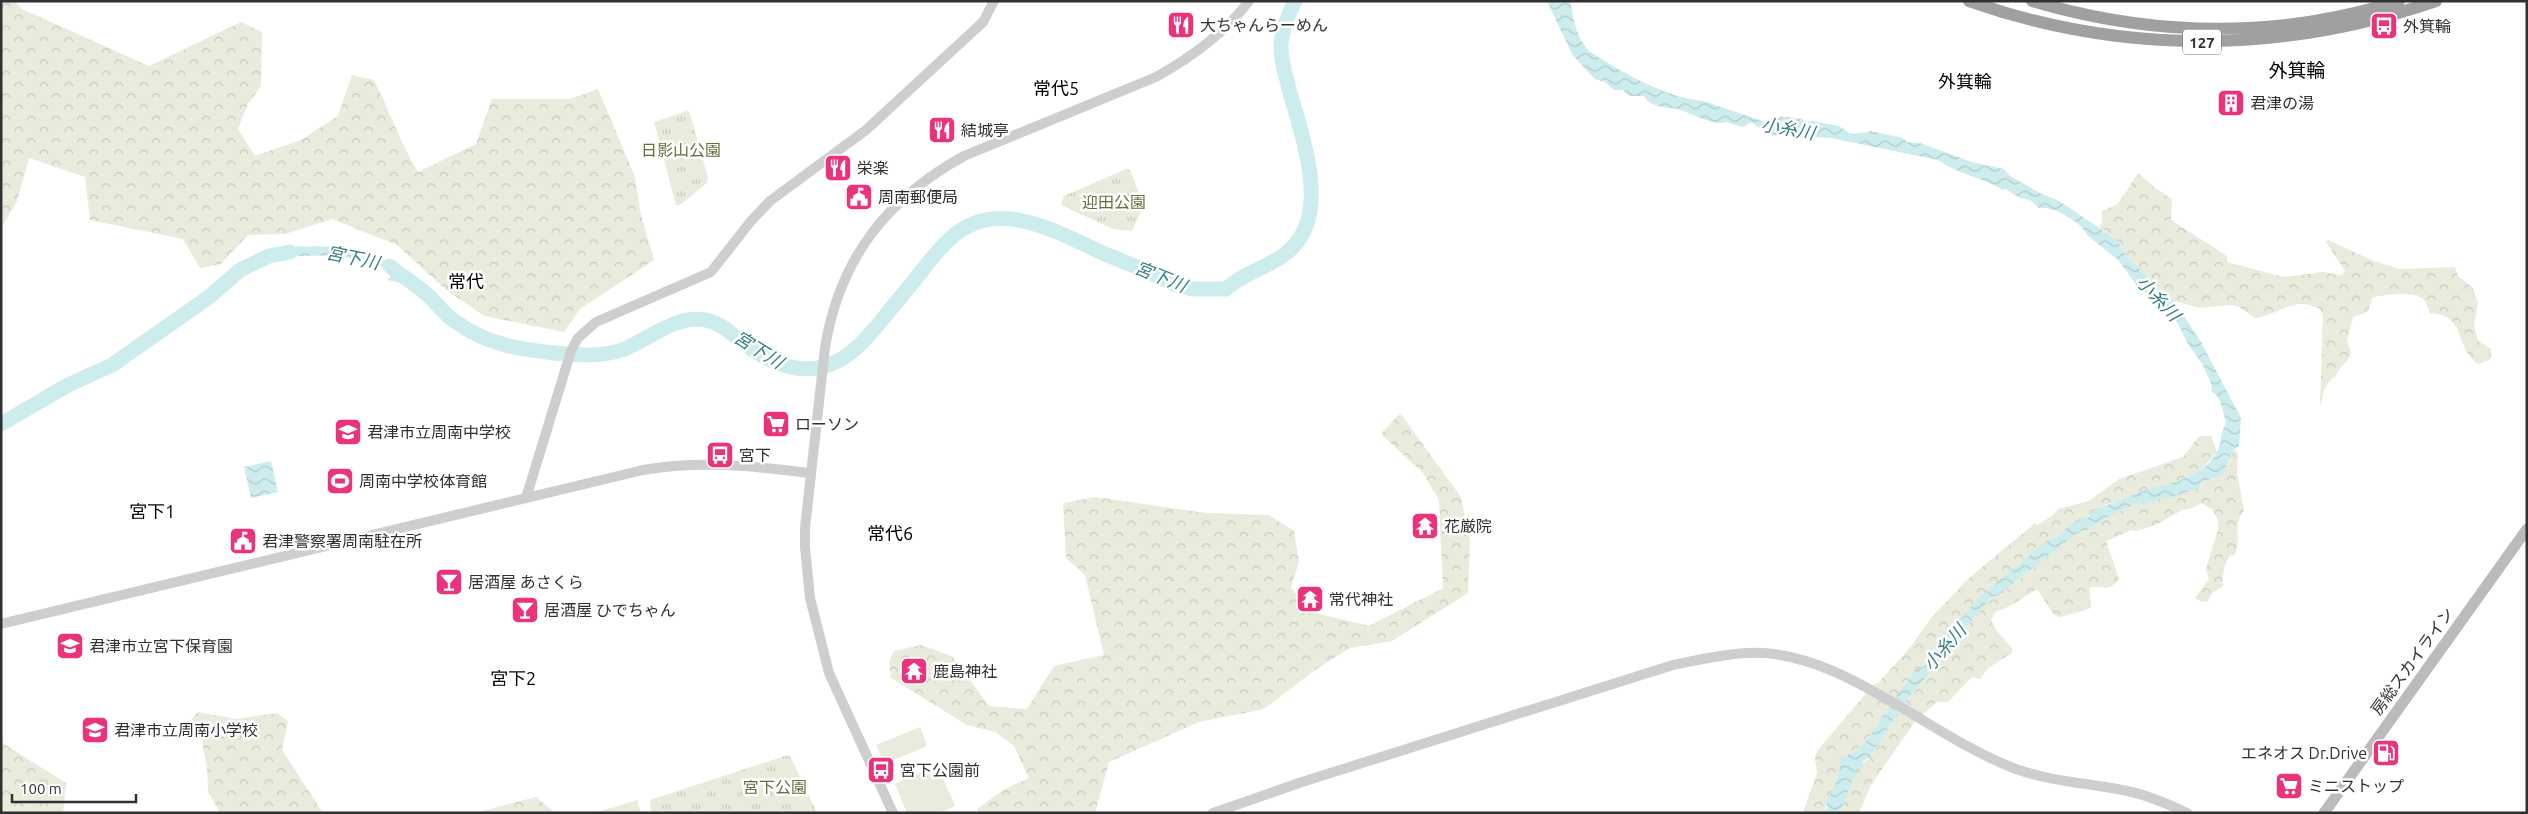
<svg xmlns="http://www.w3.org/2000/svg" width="2528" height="814" font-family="Ubuntu,'Noto Sans JP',sans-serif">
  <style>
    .forest { fill: url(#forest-crowns) }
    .park { fill: url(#park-tufts) }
    .garden { fill: #e9ebdd }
    .water { fill: url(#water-waves) }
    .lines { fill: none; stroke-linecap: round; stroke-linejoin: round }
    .river { stroke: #ccecee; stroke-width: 15 }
    .tertiary { stroke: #cecece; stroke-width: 10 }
    .secondary { stroke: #bbb; stroke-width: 11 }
    .trunk { stroke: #a0a0a0; stroke-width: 12 }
    .labels { text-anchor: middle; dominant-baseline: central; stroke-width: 5; stroke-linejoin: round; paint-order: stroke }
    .shield { fill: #fff; stroke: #6f6f6f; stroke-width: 1 }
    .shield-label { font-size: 15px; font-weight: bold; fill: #313131 }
    .poi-label { font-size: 16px; fill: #313131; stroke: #fff; text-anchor: start }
    .park-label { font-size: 16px; fill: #656f3d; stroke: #fff }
    .street-label { font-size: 16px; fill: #313131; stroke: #fff }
    .neighbourhood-label { font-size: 18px; fill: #000; stroke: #fff }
    .water-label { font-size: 18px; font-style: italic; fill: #367f83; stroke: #fff }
    .quarter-label { font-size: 19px; fill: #000; stroke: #fff }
  </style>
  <defs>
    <pattern id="forest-crowns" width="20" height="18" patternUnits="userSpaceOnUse" patternTransform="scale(1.25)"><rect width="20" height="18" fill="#e9ebdd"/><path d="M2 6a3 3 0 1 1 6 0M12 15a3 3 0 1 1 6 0" fill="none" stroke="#c8cabe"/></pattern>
    <pattern id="park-tufts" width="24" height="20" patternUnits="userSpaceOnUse" patternTransform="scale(1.25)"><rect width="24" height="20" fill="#e9ebdd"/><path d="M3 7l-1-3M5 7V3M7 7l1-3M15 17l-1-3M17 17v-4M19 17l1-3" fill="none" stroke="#c8cabe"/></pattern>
    <pattern id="water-waves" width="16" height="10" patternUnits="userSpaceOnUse" patternTransform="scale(1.25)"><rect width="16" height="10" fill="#ccecee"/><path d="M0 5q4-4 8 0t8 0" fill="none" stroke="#b0cbcd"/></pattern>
  </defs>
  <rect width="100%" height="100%" fill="#fff"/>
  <g class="forest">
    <path d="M1,1H15L22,9L149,66L241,22L262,32L261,86L248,104L238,129L255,156L301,140L338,116L352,75L374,80C390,110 400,143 418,172L476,144L492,99H570L598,89L635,177L641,215L654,260L580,309L564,332L484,316L445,289L397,245L332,219L285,234L248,235L221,264L200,268L183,239L90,220L85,177L29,158L17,201L3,225Z"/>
    <path d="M2138,173L2154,187L2172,199L2171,220L2227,256V262L2283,277L2323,272L2341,275L2345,271L2326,242L2328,240L2374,261L2400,269L2455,267L2458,276L2473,288L2478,303L2474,325L2478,341L2491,349V359L2478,364C2453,346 2468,315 2430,313C2428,309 2426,301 2423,299C2415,291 2381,294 2372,298L2368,312L2353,317L2347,341L2351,353C2348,363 2339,365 2336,376C2325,382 2322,396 2320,408L2323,315L2320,309C2293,295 2281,315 2255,318L2239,307L2232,305L2200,308L2174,301L2163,293L2127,256L2116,239L2098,226L2102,224V211L2118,204Z"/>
    <polygon points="1400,413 1461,497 1470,541 1468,593 1392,641 1350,648 1315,670 1264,709 1199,722 1109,762 1095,813 979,813 977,809 1003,790 1029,778 1014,746 995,732 967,725 891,678 889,661 894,651 921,645 952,656 989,706 1027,709 1054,666 1104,655 1085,575 1066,558 1063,503 1095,497 1206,513 1269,515 1294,531 1299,562 1291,587 1308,611 1369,626 1443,588 1439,500 1423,473 1381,434"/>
    <polygon points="2199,436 2211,436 2217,452 2198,474 2142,492 2126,499 2107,504 2060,535 2048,540 2038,551 2018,564 2016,567 1982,595 1943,638 1924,666 1916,670 1906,682 1865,742 1857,750 1840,759 1841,773 1833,791 1829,795 1824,813 1803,813 1817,773 1815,757 1817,751 1873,685 1878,683 1909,649 1931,618 1969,578 2034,524 2038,525 2053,515 2058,509 2089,501 2119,479 2183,457"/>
    <path d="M2236,450L2238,454L2237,472L2244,511C2231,525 2243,541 2234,556L2230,555C2224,565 2222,574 2223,586L2212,593L2208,601L2202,602L2195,598L2209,579L2206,569L2218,529V520L2213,510L2202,503L2192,508L2182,510L2156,525L2136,531L2132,530L2106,541L2119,579C2108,595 2102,583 2089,588L2091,608L2061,617L2054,615L2037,589C2023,597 2010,608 1995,612L1991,620L1996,630L2013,650L2012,653L1988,668L1980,679L1972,677L1948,702H1937L1916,720L1871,785L1859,813H1840L1849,785L1859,767L1870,757L1907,699L1942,658L1949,644L1960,635L1992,596H1997L2080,531L2087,530L2115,513L2137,504L2154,503L2159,498L2200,488L2202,482C2222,479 2227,469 2233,451Z"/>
    <polygon points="198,712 236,719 277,713 288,721 282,750 323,813 220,813 208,791 207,766 201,738 191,719"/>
    <polygon points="1,742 66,783 63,813 1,813"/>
    <polygon points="536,797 555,813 475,813"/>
  </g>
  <g class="park">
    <polygon points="687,111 690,113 708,178 707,183 680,205 676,205 654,122"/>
    <polygon points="1126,169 1130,170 1144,205 1132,231 1113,229 1061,205 1064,196"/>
    <polygon points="788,755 791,758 817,813 651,813 650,800"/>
  </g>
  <g class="garden">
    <polygon points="920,727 927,746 885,764 876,745"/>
    <polygon points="937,765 955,806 939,813 907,813 895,784"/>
    <polygon points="637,800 641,813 597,813 597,812"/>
  </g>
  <g class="water">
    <path d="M1547,1H1570C1574,20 1576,37 1589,51C1619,71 1668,99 1704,101L1765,122C1777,114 1788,117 1802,119L1804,122L1812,121L1839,126L1849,133L1855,134L1871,131L1903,138L1907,142L1920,143L1972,162L2004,169L2010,176L2042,194L2059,201L2116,239L2127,256L2163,293L2174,301L2201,342L2241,418L2239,446L2233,451L2223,475L2201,483L2200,488L2165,499L2159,498L2154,503L2137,504L2115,513L2087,530L2080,531L1997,596H1992L1960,635L1949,644L1942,658L1907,699L1870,757L1863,761V766L1859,767L1856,778L1853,779L1840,813L1824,812L1827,808L1826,801C1834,786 1841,778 1840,759L1857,750L1865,742L1906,682L1916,670L1924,666L1943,638L1982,595L2048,540L2060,535C2066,527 2079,517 2089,517L2091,512C2107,504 2124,499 2141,492C2169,481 2201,481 2217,452C2222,443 2220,433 2226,423C2223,413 2222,397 2212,392L2211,383L2203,365L2188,344L2175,318L2158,301L2138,287L2118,260L2087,235C2083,222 2051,205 2039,208L2032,201L2018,197L2006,189L2003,190C1982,177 1957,174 1938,160L1831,138L1770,135L1751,122L1743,127L1726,122C1715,127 1689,112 1677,109C1668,107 1657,108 1649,102C1647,101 1646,98 1644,96H1629L1623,90H1614L1605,82L1595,79L1585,69L1572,54Z"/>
    <path d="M301,246C310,248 321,245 331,247C352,250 399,260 409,276L403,283L388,280L392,274C373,251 300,255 271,258L269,251Z"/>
    <path d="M633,343L634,348C619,354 607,357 591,354L588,357H578L582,349H608Z"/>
    <polygon points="271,461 278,492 251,498 244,467"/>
  </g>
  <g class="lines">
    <g class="river">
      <path d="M390,266C400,275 412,282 423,291C435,300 443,314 456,322C486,344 518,349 554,353C576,355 601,357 622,350C651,339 673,315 706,320C722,323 732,335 745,344C772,365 806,378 838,361C862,349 886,314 904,293C920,275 934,252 952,237C999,196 1058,233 1105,254C1129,264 1153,273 1176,285L1192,289H1226C1247,269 1280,266 1298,241C1327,202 1301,132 1289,89C1286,75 1280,60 1281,44C1282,29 1288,15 1295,1"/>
      <polyline points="1,424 68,385 112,365 209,297 240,270 269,256 290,252"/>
    </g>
    <g class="tertiary">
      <polyline points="526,498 571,351 578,338 596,322 711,272 751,221 770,201 866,130 983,22 994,1"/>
      <path d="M1,624L643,470C700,460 753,466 810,473"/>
      <path d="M893,813L829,673L810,598L805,547V528L825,348C839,260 886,199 964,156L1156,77C1192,57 1224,34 1249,1"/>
      <path d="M1213,813L1302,782L1673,665C1698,660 1722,654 1748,653C1840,648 1931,738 2016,769C2052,782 2090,783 2127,791C2148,795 2168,804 2187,813"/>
    </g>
    <polyline class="secondary" points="2324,813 2527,529"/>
    <g class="trunk">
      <path d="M1969,1C2122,55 2282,54 2436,1"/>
      <path d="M2032,1C2154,37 2277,39 2399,1"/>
    </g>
  </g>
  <defs>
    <g id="restaurant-square" transform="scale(1.4375)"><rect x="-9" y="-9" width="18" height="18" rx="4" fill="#ea327d" stroke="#fff"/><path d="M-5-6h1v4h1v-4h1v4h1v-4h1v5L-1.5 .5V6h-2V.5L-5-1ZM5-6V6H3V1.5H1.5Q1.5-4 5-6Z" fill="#fff"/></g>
    <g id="bus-square" transform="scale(1.4375)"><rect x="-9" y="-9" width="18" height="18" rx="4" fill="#ea327d" stroke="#fff"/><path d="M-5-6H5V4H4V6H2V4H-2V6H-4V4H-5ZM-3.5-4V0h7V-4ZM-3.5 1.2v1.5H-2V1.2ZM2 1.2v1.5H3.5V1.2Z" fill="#fff"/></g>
    <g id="building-square" transform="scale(1.4375)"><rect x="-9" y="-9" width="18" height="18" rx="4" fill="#ea327d" stroke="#fff"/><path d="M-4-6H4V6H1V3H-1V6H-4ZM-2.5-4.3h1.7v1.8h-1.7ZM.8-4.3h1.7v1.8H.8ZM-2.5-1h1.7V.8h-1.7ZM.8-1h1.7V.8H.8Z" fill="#fff"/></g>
    <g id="civic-square" transform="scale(1.4375)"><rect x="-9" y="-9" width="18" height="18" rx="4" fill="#ea327d" stroke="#fff"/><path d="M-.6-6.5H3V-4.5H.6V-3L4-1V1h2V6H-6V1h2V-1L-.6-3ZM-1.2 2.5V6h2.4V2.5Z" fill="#fff"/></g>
    <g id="supermarket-square" transform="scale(1.4375)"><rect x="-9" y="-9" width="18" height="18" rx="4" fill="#ea327d" stroke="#fff"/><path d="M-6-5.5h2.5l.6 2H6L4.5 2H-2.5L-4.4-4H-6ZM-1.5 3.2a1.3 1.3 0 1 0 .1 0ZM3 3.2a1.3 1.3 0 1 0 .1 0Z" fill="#fff"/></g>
    <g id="school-square" transform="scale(1.4375)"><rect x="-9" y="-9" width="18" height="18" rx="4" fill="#ea327d" stroke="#fff"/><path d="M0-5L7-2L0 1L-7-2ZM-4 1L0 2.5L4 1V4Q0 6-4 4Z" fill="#fff"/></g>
    <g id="stadium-square" transform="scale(1.4375)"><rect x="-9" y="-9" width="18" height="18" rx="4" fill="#ea327d" stroke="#fff"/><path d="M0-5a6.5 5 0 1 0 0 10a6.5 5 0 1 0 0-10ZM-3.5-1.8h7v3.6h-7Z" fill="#fff"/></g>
    <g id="temple-square" transform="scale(1.4375)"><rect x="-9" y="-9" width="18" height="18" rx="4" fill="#ea327d" stroke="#fff"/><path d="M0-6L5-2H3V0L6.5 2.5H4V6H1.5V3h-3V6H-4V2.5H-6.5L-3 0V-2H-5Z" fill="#fff"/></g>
    <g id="bar-square" transform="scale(1.4375)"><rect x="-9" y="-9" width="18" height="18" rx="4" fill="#ea327d" stroke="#fff"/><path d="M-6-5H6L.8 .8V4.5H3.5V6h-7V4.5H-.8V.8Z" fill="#fff"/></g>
    <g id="fuel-square" transform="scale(1.4375)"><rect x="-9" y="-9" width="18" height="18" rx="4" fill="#ea327d" stroke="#fff"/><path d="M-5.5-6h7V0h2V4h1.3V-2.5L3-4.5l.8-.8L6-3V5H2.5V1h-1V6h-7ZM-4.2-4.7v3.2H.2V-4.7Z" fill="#fff"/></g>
  </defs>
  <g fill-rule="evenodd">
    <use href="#restaurant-square" x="1181" y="25"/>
    <use href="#bus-square" x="2384" y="26"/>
    <use href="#building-square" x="2231" y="103"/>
    <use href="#restaurant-square" x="942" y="130"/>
    <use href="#restaurant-square" x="838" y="168"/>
    <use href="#civic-square" x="859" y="197"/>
    <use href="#supermarket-square" x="776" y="424"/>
    <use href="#school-square" x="348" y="432"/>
    <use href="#bus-square" x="720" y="455"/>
    <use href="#stadium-square" x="340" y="481"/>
    <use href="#temple-square" x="1425" y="526"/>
    <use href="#civic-square" x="243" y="541"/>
    <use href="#bar-square" x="449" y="582"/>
    <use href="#temple-square" x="1310" y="599"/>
    <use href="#bar-square" x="525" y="610"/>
    <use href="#school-square" x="70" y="646"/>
    <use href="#temple-square" x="914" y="671"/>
    <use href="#school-square" x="95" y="730"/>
    <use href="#fuel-square" x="2386" y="753"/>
    <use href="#bus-square" x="881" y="770"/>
    <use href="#supermarket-square" x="2289" y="786"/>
  </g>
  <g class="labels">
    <rect class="shield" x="2183" y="29.5" width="38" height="25" rx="4"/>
    <g class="shield-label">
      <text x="2202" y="42">127</text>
    </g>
    <g class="poi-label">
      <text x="1200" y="25">大ちゃんらーめん</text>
      <text x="2403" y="26">外箕輪</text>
      <text x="2250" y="103">君津の湯</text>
      <text x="961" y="130">結城亭</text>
      <text x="857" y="168">栄楽</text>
      <text x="878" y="197">周南郵便局</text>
      <text x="795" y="424">ローソン</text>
      <text x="367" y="432">君津市立周南中学校</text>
      <text x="739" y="455">宮下</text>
      <text x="359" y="481">周南中学校体育館</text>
      <text x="1444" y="526">花厳院</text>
      <text x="262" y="541">君津警察署周南駐在所</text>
      <text x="468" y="582">居酒屋 あさくら</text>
      <text x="1329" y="599">常代神社</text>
      <text x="544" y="610">居酒屋 ひでちゃん</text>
      <text x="89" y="646">君津市立宮下保育園</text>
      <text x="933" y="671">鹿島神社</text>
      <text x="114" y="730">君津市立周南小学校</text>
      <text x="2367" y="753" text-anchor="end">エネオス Dr.Drive</text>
      <text x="900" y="770">宮下公園前</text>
      <text x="2308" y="786">ミニストップ</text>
    </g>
    <g class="park-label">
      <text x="681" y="150">日影山公園</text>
      <text x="1114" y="202">迎田公園</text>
      <text x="775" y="787">宮下公園</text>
    </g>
    <g class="street-label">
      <text transform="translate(2412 661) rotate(-54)">房総スカイライン</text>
    </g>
    <g class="neighbourhood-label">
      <text x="1965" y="81">外箕輪</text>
      <text x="1056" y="88">常代5</text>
      <text x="466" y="281">常代</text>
      <text x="152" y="511">宮下1</text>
      <text x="890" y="533">常代6</text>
      <text x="513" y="678">宮下2</text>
    </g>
    <g class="water-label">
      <text transform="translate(1788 128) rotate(10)">小糸川</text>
      <text transform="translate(353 257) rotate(12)">宮下川</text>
      <text transform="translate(1161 276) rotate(22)">宮下川</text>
      <text transform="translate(2159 298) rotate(47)">小糸川</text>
      <text transform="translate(759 349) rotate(32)">宮下川</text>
      <text transform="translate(1944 647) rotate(-49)">小糸川</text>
    </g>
    <g class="quarter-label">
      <text x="2297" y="70">外箕輪</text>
    </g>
  </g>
  <rect width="2528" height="814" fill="none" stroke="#313131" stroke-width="5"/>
  <path d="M12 794v8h124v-8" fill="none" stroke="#313131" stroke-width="2.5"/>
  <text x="20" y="794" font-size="15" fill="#313131" stroke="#ffffff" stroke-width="4" paint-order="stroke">100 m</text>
</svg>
